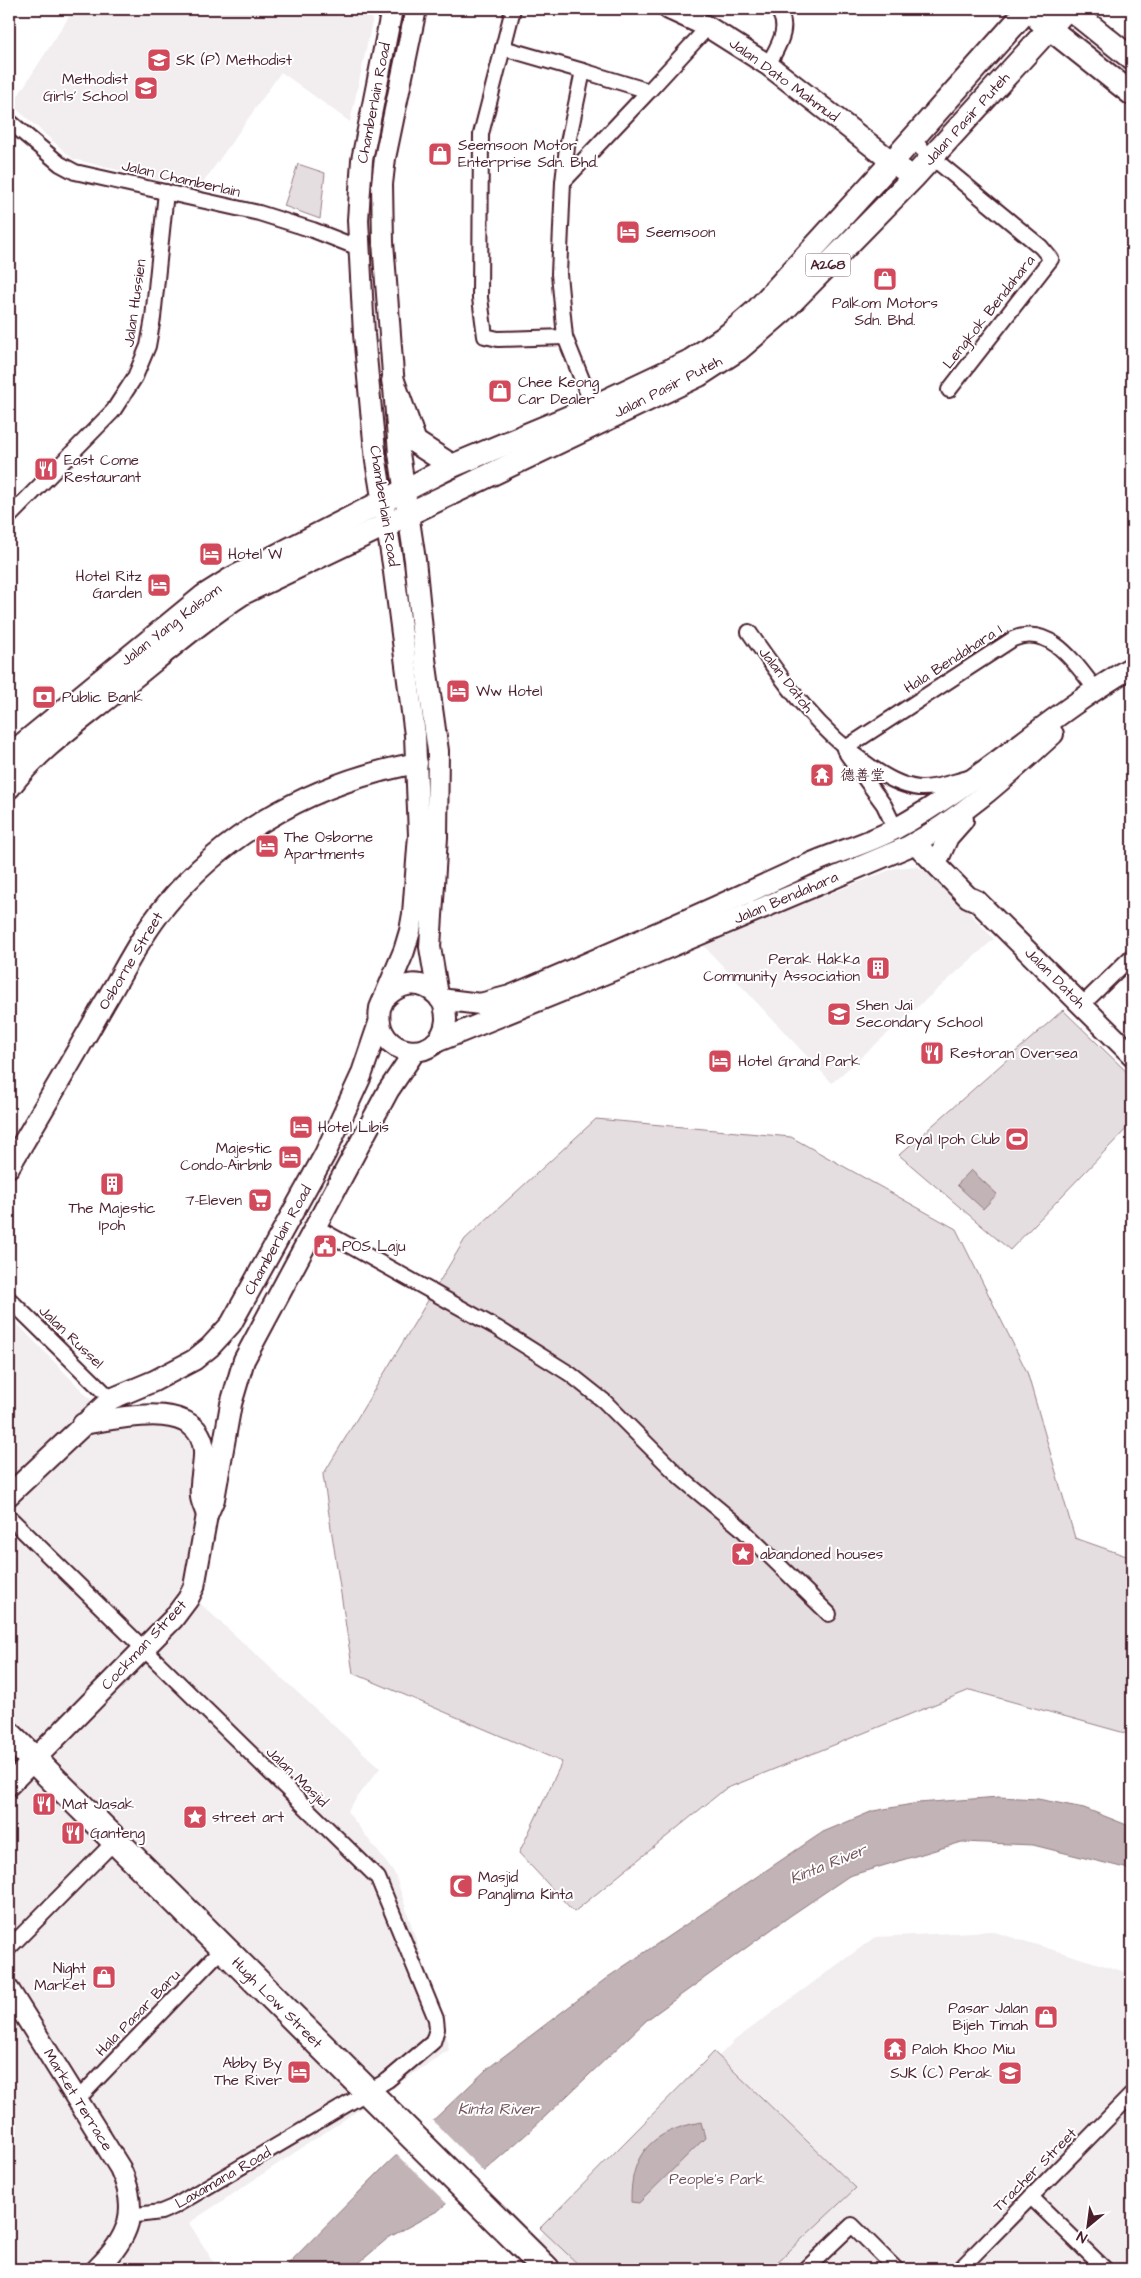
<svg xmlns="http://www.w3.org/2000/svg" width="1141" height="2278" font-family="'Architects Daughter','LXGW WenKai TC',sans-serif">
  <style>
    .built { fill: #f2eeef }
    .green { fill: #e5dee0; stroke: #987e86 }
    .water { fill: #c1b3b6; stroke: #91787e }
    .pier { fill: #fff }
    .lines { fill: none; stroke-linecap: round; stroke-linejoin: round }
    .street-casing { stroke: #4a1f2b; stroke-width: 18 }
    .secondary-casing { stroke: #4a1f2b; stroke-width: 24 }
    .primary-casing { stroke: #4a1f2b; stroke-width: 26 }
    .highway-casing { stroke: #4a1f2b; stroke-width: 30 }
    .street { stroke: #fff; stroke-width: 14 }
    .secondary { stroke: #fff; stroke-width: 20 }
    .primary { stroke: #fff; stroke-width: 22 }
    .highway { stroke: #fff; stroke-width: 26 }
    .labels { text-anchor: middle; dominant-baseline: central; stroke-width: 4; stroke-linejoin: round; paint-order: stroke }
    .shield { fill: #fff; stroke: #80626b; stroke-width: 1 }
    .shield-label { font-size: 14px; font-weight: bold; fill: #4a1f2b }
    .poi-label { font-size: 15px; fill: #4a1f2b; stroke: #fff; text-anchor: start }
    .street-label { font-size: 15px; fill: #4a1f2b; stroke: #fff }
    .park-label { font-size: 15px; fill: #714f58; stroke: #fff }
    .water-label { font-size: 16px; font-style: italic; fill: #74535c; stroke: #fff }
  </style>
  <rect width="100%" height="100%" fill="#fff"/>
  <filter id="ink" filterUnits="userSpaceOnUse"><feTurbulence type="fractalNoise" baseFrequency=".02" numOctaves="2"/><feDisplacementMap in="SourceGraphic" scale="10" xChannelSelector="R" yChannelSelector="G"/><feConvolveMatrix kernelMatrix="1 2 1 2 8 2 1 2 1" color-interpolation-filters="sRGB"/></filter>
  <g filter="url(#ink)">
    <g class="built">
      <polygon points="74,9 375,9 350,122 281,72 198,190 73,159 12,105"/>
      <polygon points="917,866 941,882 994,939 832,1083 702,944 895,868"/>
      <polygon points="9,1315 101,1410 179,1419 215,1462 190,1594 380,1768 347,1811 395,1874 443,2024 449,2050 189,2223 218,2269 9,2269"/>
      <polygon points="991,1931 1132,1974 1132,2269 507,2269 735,2040 875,1937"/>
    </g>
    <g class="green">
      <polygon points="298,164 325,173 320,219 284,206"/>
      <polygon points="1063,1010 1132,1077 1132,1123 1010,1250 899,1155"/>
      <polygon points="596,1119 791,1137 956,1229 1027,1372 1075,1538 1132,1558 1132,1735 970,1690 725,1789 574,1912 519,1853 562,1762 353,1673 323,1475 465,1239"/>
      <polygon points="714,2052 856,2188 770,2269 583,2269 540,2228"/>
    </g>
    <g class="water">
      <polygon points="971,1170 997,1194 983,1209 957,1185"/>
      <polygon points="999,1797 1038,1799 1084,1808 1132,1827 1132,1872 1125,1868 1033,1845 962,1842 849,1876 790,1916 648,2019 530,2131 439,2210 388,2238 352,2269 283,2269 382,2169 487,2069 608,1977 823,1832 873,1811 918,1803"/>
      <path d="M701,2122L705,2138L639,2203L631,2202C630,2152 653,2131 701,2122Z"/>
    </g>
    <polygon class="pier" points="431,2119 485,2173 448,2205 396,2153"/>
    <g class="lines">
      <g class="street-casing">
        <g id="street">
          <polyline points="513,9 481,134 480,298 485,336 498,339 565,337"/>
          <polyline points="503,48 583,71"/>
          <path d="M768,65C777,47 792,28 777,9"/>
          <polyline points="9,121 60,164 75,172 259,213 313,230 359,248"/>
          <polyline points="911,140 1041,247 1051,259 949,390"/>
          <polyline points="563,182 649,91"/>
          <polyline points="595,412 565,337 559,274 563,182 567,147 583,71 649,91 708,27"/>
          <polyline points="9,517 113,411 135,377 148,346 153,318 166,192"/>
          <path d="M749,632C785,684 818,731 871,767C886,777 901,786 919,788C935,789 952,782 968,778"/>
          <path d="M844,749L1013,639C1051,623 1076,665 1097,691"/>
          <polyline points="847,754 884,805 895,828"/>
          <polyline points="1082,1005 1132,956"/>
          <polyline points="316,1227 497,1328 570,1374 604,1401 681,1478 740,1527 829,1614"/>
          <polyline points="9,1299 111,1399"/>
          <polyline points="9,1517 378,1878 436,2019 437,2029 433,2042 388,2080 173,2207 161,2212 129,2216"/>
          <polyline points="9,1948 115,1841"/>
          <polyline points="77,2100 223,1948"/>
          <polyline points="1031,2197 1105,2269"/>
          <polyline points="806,2269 852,2225 896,2269"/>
          <polyline points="960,2269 1132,2094"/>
        </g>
      </g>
      <g class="secondary-casing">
        <g id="secondary">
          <polyline points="416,9 385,158 382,184 383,242 399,453 415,560 425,659 438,751 437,837 430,947 438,995"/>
          <polyline points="669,9 708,27 768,65 913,178"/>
          <polyline points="915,843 968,897 977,901 1132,1055"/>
          <polyline points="940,855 948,837 963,820"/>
          <path d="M384,999C399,983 420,978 437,995C444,1001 446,1012 446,1020C442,1066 372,1059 380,1008L404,951L410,931L413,914L419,835L415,735L393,564L376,461L371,410L364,334L358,220L362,160L392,9"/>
          <path d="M440,999L480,1004L510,996C610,954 709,911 807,865C836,852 867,844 895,829C979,783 1049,715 1132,667"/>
          <path d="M436,1042L646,957L907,847C962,818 1008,775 1053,734"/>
          <path d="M9,1167C41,1113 73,1059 104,1004C124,971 141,935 166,905C229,828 320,781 417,763"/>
          <path d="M83,1424C116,1419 199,1397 204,1450C205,1466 199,1482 201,1497C202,1503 205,1509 207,1515"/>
          <polyline points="9,1495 111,1399 154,1381 194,1360 210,1347 231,1324 325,1154 361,1076 379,1023"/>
          <polyline points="9,1785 173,1619 188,1599 194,1587 207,1515 214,1499 231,1404 244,1360 388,1091 415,1051"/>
          <path d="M9,1990L120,2168C140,2210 129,2238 97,2269"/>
        </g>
      </g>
      <g class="primary-casing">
        <g id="primary">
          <polyline points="1070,9 1132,59"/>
          <polyline points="1039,20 1132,94"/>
          <polyline points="393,381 415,442 452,466"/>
          <polyline points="9,758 21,746 204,596 231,579 452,466 584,411 690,361 728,335 757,310 892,162 1028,9"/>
          <path d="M9,787C38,749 79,721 116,691C158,658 198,622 243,593L699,375L739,349L782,312L913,178L1067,9"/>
        </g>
      </g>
      <g class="highway-casing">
        <polyline id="highway" points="9,1735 546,2269"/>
      </g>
      <use href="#street" class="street"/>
      <use href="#secondary" class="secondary"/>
      <use href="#primary" class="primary"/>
      <use href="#highway" class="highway"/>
    </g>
  </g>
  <defs>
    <g id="school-square" transform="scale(1.25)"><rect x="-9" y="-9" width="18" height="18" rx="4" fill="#d1495b" stroke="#fff"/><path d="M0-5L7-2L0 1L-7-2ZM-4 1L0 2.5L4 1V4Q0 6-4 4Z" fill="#fff"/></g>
    <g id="shop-square" transform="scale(1.25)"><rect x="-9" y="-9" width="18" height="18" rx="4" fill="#d1495b" stroke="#fff"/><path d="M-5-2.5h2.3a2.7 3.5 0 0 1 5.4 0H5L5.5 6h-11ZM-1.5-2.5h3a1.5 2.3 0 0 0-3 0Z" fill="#fff"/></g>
    <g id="hotel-square" transform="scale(1.25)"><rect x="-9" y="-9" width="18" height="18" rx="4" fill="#d1495b" stroke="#fff"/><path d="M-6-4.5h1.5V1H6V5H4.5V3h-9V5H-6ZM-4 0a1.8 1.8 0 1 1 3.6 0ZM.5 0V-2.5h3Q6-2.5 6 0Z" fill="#fff"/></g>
    <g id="restaurant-square" transform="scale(1.25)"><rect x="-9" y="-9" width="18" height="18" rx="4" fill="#d1495b" stroke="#fff"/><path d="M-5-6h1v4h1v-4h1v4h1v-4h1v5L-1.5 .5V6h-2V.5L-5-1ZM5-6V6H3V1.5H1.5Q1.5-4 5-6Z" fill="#fff"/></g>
    <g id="bank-square" transform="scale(1.25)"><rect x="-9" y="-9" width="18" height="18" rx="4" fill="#d1495b" stroke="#fff"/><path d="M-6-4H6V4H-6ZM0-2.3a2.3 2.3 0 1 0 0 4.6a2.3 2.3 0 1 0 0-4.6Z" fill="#fff"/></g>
    <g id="temple-square" transform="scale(1.25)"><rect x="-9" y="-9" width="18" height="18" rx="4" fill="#d1495b" stroke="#fff"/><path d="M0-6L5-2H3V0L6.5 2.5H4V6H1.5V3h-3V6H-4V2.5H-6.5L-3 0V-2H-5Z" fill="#fff"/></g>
    <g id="building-square" transform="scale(1.25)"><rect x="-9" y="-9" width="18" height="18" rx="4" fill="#d1495b" stroke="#fff"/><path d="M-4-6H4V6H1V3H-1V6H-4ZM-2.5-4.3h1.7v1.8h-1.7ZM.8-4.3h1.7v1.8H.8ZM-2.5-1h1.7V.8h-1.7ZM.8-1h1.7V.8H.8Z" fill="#fff"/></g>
    <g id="stadium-square" transform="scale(1.25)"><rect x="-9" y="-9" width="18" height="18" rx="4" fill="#d1495b" stroke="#fff"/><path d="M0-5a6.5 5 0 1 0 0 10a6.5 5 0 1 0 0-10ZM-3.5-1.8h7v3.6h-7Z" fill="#fff"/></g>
    <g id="supermarket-square" transform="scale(1.25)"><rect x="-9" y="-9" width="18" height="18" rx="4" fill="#d1495b" stroke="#fff"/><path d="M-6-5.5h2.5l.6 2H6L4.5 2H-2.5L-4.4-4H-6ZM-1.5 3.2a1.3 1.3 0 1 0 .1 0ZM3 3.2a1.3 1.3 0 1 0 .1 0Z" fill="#fff"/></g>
    <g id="civic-square" transform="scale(1.25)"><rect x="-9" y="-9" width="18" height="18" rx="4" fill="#d1495b" stroke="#fff"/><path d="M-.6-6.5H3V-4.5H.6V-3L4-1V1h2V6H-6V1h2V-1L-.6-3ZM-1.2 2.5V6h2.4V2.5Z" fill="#fff"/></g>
    <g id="sight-square" transform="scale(1.25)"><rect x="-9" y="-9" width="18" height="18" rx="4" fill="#d1495b" stroke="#fff"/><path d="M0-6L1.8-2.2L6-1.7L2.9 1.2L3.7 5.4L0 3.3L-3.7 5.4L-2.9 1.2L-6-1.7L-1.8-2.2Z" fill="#fff"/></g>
    <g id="mosque-square" transform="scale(1.25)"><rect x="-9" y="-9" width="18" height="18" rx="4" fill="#d1495b" stroke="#fff"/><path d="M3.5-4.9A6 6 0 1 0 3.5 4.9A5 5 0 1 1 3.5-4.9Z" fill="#fff"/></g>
  </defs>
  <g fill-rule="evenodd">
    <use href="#school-square" x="159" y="60"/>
    <use href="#school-square" x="146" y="88"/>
    <use href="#shop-square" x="440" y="154"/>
    <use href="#hotel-square" x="628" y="232"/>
    <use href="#shop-square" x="885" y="279"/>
    <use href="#shop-square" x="500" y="391"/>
    <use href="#restaurant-square" x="46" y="469"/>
    <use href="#hotel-square" x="211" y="554"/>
    <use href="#hotel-square" x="159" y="585"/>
    <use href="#hotel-square" x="458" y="691"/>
    <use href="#bank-square" x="44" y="697"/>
    <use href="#temple-square" x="822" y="775"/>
    <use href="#hotel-square" x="267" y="846"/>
    <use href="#building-square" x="878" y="968"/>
    <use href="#school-square" x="839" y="1014"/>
    <use href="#restaurant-square" x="932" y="1053"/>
    <use href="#hotel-square" x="720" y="1061"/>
    <use href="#hotel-square" x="301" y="1127"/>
    <use href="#stadium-square" x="1017" y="1139"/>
    <use href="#hotel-square" x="290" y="1157"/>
    <use href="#building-square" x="112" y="1184"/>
    <use href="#supermarket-square" x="260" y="1200"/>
    <use href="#civic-square" x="325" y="1246"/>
    <use href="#sight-square" x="743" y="1554"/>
    <use href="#restaurant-square" x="44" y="1804"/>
    <use href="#sight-square" x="195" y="1817"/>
    <use href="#restaurant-square" x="73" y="1833"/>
    <use href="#mosque-square" x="461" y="1886"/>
    <use href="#shop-square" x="104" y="1977"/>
    <use href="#shop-square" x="1046" y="2017"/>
    <use href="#temple-square" x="895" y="2049"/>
    <use href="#hotel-square" x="299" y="2072"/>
    <use href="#school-square" x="1010" y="2073"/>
  </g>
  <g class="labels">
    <rect class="shield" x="805.5" y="253.5" width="45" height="23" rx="4"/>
    <g class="shield-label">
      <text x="828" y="265">A268</text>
    </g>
    <g class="poi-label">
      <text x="176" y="60">SK (P) Methodist</text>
      <text x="128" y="79" text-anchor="end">Methodist<tspan x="128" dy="17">Girls' School</tspan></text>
      <text x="458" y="145">Seemsoon Motor<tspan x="458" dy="17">Enterprise Sdn. Bhd.</tspan></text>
      <text x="646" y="232">Seemsoon</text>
      <text x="885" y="303" text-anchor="middle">Palkom Motors<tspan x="885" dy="17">Sdn. Bhd.</tspan></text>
      <text x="518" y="382">Chee Keong<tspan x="518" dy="17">Car Dealer</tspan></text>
      <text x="64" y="460">East Come<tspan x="64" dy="17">Restaurant</tspan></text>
      <text x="228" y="554">Hotel W</text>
      <text x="142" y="576" text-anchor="end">Hotel Ritz<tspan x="142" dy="17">Garden</tspan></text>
      <text x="476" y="691">Ww Hotel</text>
      <text x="62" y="697">Public Bank</text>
      <text x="840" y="775">德善堂</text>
      <text x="284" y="837">The Osborne<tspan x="284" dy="17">Apartments</tspan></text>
      <text x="860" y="959" text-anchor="end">Perak Hakka<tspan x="860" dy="17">Community Association</tspan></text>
      <text x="856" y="1005">Shen Jai<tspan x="856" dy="17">Secondary School</tspan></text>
      <text x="950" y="1053">Restoran Oversea</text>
      <text x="738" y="1061">Hotel Grand Park</text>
      <text x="318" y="1127">Hotel Libis</text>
      <text x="1000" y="1139" text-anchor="end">Royal Ipoh Club</text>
      <text x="272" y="1148" text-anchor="end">Majestic<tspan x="272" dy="17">Condo-Airbnb</tspan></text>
      <text x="242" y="1200" text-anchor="end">7-Eleven</text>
      <text x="112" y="1208" text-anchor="middle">The Majestic<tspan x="112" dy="17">Ipoh</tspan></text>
      <text x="342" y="1246">POS Laju</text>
      <text x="760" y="1554">abandoned houses</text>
      <text x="62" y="1804">Mat Jasak</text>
      <text x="212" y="1817">street art</text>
      <text x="90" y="1833">Ganteng</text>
      <text x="478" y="1877">Masjid<tspan x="478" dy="17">Panglima Kinta</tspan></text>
      <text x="86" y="1968" text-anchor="end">Night<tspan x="86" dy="17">Market</tspan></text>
      <text x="1028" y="2008" text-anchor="end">Pasar Jalan<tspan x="1028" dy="17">Bijeh Timah</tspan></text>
      <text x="912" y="2049">Paloh Khoo Miu</text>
      <text x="282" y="2063" text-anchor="end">Abby By<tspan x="282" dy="17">The River</tspan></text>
      <text x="992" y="2073" text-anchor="end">SJK (C) Perak</text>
    </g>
    <g class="street-label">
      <text transform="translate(784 80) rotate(36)">Jalan Dato Mahmud</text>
      <text transform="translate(374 103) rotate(-79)">Chamberlain Road</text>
      <text transform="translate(967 119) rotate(-48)">Jalan Pasir Puteh</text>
      <text transform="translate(181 179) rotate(13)">Jalan Chamberlain</text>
      <text transform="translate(135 303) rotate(-82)">Jalan Hussien</text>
      <text transform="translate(989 312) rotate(-52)">Lengkok Bendahara</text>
      <text transform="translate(668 387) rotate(-27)">Jalan Pasir Puteh</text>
      <text transform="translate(384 506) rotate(81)">Chamberlain Road</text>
      <text transform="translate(171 625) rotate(-38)">Jalan Yang Kalsom</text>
      <text transform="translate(953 659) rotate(-33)">Hala Bendahara 1</text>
      <text transform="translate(786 680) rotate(52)">Jalan Datoh</text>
      <text transform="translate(786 898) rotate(-23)">Jalan Bendahara</text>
      <text transform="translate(131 961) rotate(-59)">Osborne Street</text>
      <text transform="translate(1055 978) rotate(45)">Jalan Datoh</text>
      <text transform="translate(278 1240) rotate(-61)">Chamberlain Road</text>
      <text transform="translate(71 1337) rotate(44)">Jalan Russel</text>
      <text transform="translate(144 1645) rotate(-47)">Cockman Street</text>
      <text transform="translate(297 1777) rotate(44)">Jalan Masjid</text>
      <text transform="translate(277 2003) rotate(45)">Hugh Low Street</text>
      <text transform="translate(138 2013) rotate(-46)">Hala Pasar Baru</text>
      <text transform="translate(78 2100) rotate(58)">Market Terrace</text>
      <text transform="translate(1035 2170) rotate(-45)">Tracher Street</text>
      <text transform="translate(223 2178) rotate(-30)">Laxamana Road</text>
    </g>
    <g class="park-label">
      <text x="717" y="2179">People's Park</text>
    </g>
    <g class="water-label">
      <text transform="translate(828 1864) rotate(-22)">Kinta River</text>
      <text x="498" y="2109">Kinta River</text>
    </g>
  </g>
  <rect width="1141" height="2278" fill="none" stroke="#fff" stroke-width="30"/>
  <rect x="15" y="15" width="1111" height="2248" fill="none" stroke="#4a1f2b" stroke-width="2" filter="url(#ink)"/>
  <g transform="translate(1088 2226) rotate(209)" stroke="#ffffff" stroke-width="4" paint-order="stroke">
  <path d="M0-4L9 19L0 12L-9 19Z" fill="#4a1f2b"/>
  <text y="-8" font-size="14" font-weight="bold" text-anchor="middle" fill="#4a1f2b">N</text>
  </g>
</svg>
